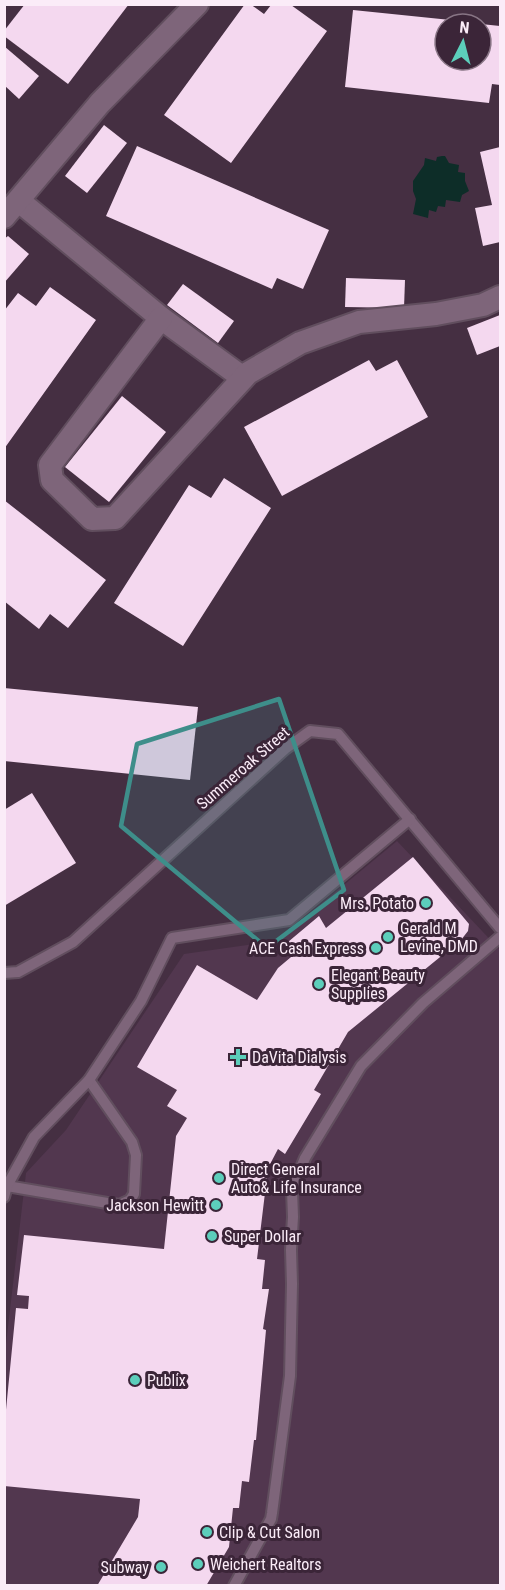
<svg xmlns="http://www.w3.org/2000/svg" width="505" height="1590" font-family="'Roboto Condensed',sans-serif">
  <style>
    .built { fill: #52374f }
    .water { fill: #0d2d28 }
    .building { fill: #f4d8ef }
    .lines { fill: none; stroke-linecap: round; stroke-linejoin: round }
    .lane-casing { stroke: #614e5e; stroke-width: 14 }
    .street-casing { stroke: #614e5e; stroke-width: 26 }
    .lane { stroke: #7e657a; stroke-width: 10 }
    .street { stroke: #7e657a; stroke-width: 22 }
    .marked { fill: #3e8e8a; fill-opacity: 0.2; stroke: #3e8e8a; stroke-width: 4.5; stroke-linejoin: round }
    .poi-dot { fill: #5ccebb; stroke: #3b2538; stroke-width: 2 }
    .labels { text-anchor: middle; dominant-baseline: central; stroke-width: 6; stroke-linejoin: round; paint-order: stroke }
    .street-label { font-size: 16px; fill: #fbecf8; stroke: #3b2538 }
    .poi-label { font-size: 16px; fill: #fbecf8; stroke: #3b2538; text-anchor: start }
  </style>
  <rect width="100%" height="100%" fill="#452f42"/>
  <polygon class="built" points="397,841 500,950 500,1585 5,1586 4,1361 26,1173 66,1130 184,954 276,941"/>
  <polygon class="water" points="442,156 445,156 449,163 459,165 458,172 465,173 465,181 469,191 462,195 460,202 446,200 445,207 438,206 436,212 429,210 428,218 413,214 416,199 413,191 413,181 424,165 425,158 436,161 437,157"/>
  <g class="building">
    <polygon points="25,4 129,4 68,84 4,36 4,31"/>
    <polygon points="245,4 250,4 264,14 271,5 291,5 327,31 231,163 164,115"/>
    <polygon points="353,10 470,22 470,24 445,24 445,60 481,60 481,24 500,26 500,85 492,84 489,103 345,87"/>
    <polygon points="4,46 39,76 19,99 4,85"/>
    <polygon points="104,125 127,143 87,193 65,176"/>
    <polygon points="137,146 329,230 303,289 277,278 272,289 106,216"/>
    <polygon points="500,147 500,242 483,246 475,208 492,205 480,152"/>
    <polygon points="8,236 29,254 4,283 4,239"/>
    <polygon points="346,278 405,280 404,308 345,307"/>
    <polygon points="183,284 234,321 218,343 167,305"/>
    <polygon points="50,287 96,320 4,449 4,311 18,293 36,306"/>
    <polygon points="500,315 500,346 477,355 467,328"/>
    <polygon points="369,360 376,371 397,360 428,417 282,496 244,427"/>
    <polygon points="122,396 166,432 109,502 65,467"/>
    <polygon points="224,478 271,508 183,646 114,603 189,485 211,498"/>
    <polygon points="4,500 106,580 68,628 50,614 39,629 4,601"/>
    <polygon points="4,688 198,707 190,780 4,761"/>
    <polygon points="32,793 76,863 4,906 4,810"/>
    <polygon points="413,857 469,924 468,931 461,940 348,1032 314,1090 321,1094 285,1154 278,1149 268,1168 257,1259 265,1260 262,1289 269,1289 263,1329 266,1330 256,1440 254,1440 249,1482 242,1481 239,1508 233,1508 229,1547 206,1586 97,1586 138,1517 140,1499 4,1486 4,1430 16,1308 28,1309 29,1296 17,1295 24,1235 164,1249 176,1136 187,1118 167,1106 177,1090 137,1067 197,965 257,1000 278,968 297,952 288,942 319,916 326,928"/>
  </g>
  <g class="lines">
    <g class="lane-casing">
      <g id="lane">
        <polyline points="4,973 18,972 73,942 285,749 310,731 338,734 500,928"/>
        <polyline points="7,1186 119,1205 130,1200 134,1194 136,1155 132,1142 89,1080"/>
        <polyline points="4,1197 7,1186 34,1137 89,1080 141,1001 172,938 289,920 410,819"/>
        <polyline points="234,1586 271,1519 272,1513 290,1376 292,1284 291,1250 293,1217 292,1190 305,1158 361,1066 423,1003 500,937"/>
      </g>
    </g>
    <g class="street-casing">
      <g id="street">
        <polyline points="19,201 161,318 243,378"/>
        <polyline points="4,217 100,103 197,4"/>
        <polyline points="161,318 50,465 52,480 92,519 115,518 248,373 300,343 359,322 436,314 483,305 500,297"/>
      </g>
    </g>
    <use href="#lane" class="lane"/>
    <use href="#street" class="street"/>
  </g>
  <path class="marked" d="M279,699L344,890L267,948L121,826L137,744Z"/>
  <g class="poi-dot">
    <circle cx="426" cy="903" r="6"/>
    <circle cx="388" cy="937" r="6"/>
    <circle cx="376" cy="948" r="6"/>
    <circle cx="319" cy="984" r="6"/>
    <path d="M235 1048h6v6h6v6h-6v6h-6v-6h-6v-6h6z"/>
    <circle cx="219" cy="1178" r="6"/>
    <circle cx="216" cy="1205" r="6"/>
    <circle cx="212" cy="1236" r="6"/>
    <circle cx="135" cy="1380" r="6"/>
    <circle cx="207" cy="1532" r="6"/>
    <circle cx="198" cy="1564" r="6"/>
    <circle cx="161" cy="1567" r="6"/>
  </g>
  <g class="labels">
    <g class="street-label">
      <text transform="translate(243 768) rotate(-41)">Summeroak Street</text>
    </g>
    <g class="poi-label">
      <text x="414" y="903" text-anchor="end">Mrs. Potato</text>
      <text x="400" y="928">Gerald M<tspan x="400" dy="18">Levine, DMD</tspan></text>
      <text x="364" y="948" text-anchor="end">ACE Cash Express</text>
      <text x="331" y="975">Elegant Beauty<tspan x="331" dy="18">Supplies</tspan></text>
      <text x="252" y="1057">DaVita Dialysis</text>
      <text x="231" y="1169">Direct General<tspan x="231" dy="18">Auto&amp; Life Insurance</tspan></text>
      <text x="204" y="1205" text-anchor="end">Jackson Hewitt</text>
      <text x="224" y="1236">Super Dollar</text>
      <text x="147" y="1380">Publix</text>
      <text x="219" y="1532">Clip &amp; Cut Salon</text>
      <text x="210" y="1564">Weichert Realtors</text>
      <text x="149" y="1567" text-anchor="end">Subway</text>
    </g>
  </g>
  <rect width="505" height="1590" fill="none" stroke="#fbecf8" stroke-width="12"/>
  <g transform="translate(463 42) rotate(6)"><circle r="28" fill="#3b2538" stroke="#887585" stroke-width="1.5"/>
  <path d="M0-4.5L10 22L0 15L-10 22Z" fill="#5ccebb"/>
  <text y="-9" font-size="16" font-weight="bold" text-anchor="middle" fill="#fbecf8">N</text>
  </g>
</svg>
